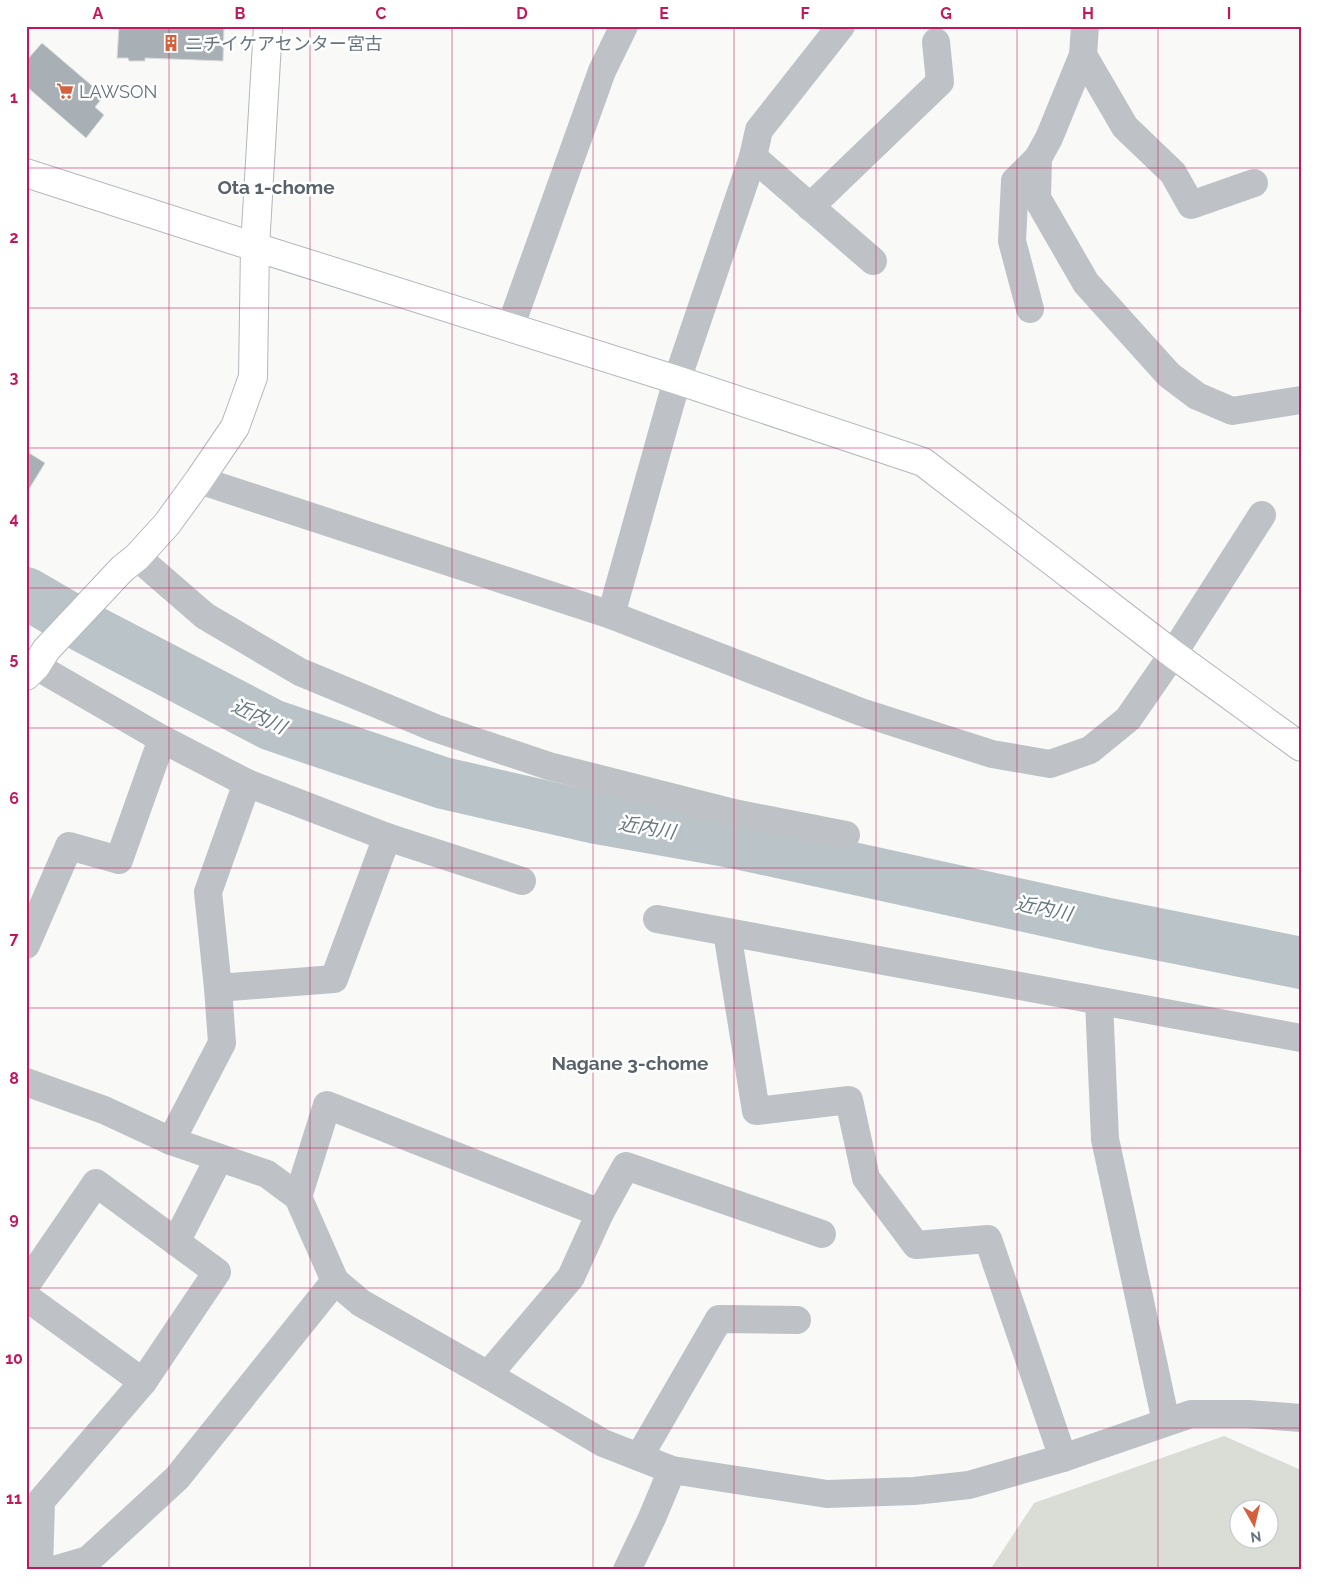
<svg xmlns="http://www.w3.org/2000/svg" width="1327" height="1596" font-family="Raleway,'Noto Sans JP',sans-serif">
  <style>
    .green { fill: #d9ddd6; fill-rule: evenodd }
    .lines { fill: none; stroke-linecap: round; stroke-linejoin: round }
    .river { stroke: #bac4c8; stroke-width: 52 }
    .building { fill: #a8b0b5; stroke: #dadbd9 }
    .secondary-casing { stroke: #b3b8bd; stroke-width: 30 }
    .street { stroke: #bec2c6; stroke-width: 28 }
    .secondary { stroke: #fff; stroke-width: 28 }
    .grid { fill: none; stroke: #c2185b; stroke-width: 1; stroke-opacity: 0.55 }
    .labels { text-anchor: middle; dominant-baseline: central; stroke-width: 5; stroke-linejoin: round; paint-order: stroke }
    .poi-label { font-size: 18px; fill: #66747f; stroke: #fff; text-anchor: start }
    .neighbourhood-label { font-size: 19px; font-weight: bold; fill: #58626a; stroke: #fff }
    .water-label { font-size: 19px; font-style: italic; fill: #67797f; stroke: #fff }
    .neatline { fill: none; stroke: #c2185b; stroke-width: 2 }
    .grid-label { font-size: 16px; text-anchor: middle; font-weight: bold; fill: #c2185b }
  </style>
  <rect width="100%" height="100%" fill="#f9f9f7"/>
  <path class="green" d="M1224,1436L1301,1470V1570H990L1034,1503ZM1240,1508H1270V1538H1240Z"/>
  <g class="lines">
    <polyline class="river" points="26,593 88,629 272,725 443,783 596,818 737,843 1108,924 1301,963"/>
  </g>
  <g class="building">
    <polygon points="119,26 224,26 223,61 145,58 145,61 129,61 128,58 117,58"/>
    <polygon points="42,43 104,96 95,107 104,115 86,138 26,86 26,61"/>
    <polygon points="26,451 45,463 29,489 26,487"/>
  </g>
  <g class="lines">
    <g class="secondary-casing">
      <g id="secondary">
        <polyline points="26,173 255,247 677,380 923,462 1173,654 1301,747"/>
        <polyline points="26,676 36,666 46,650 122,569 137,557 167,524 199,480 235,427 253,377 255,247 268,26"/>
      </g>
    </g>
    <g class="street">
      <polyline points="841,26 759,130 753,157 677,380 611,615 861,712 992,754 1050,764 1090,750 1128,719 1173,654 1262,515"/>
      <polyline points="1085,26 1083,55 1049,138 1038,158 1037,198 1086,283 1169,375 1197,396 1232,411 1301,400"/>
      <polyline points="1083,55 1125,127 1173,173 1191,205 1254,183"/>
      <polyline points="753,157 873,261"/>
      <polyline points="810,207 940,82 936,42"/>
      <polyline points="1030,309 1012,241 1015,181 1038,158"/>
      <polyline points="510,328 602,71 624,26"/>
      <polyline points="199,480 611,615"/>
      <polyline points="137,557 205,616 300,672 435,728 549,766 734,813 846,835"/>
      <polyline points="36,666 162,739 247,783 387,837 522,881"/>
      <polyline points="657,919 1301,1038"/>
      <polyline points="727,932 756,1111 849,1100 866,1178 916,1245 988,1239 1063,1458"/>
      <polyline points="26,945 69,846 119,860 162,739"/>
      <polyline points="218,988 334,979 387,837"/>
      <polyline points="1099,1001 1105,1139 1166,1422"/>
      <polyline points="26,1082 104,1110 171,1141 222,1043 218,988 208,892 247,783"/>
      <polyline points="171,1141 267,1174 298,1197 335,1281 361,1303 488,1375 603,1443 672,1470 827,1494 914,1491 969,1485 1063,1458 1191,1414 1248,1414 1301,1418"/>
      <polyline points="298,1197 327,1105 600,1213"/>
      <polyline points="176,1242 219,1158"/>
      <polyline points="26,1285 96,1183 217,1272 143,1382 41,1501 39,1570"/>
      <polyline points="26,1297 143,1382"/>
      <polyline points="488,1375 571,1277 600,1213 626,1166 822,1234"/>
      <polyline points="639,1457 719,1319 797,1320"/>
      <polyline points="54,1570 88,1560 177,1478 335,1281"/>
      <polyline points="627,1570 652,1518 672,1470"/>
    </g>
    <use href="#secondary" class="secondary"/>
  </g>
  <path class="grid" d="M169,26V1570M310,26V1570M452,26V1570M593,26V1570M734,26V1570M876,26V1570M1017,26V1570M1158,26V1570M26,168H1301M26,308H1301M26,448H1301M26,588H1301M26,728H1301M26,868H1301M26,1008H1301M26,1148H1301M26,1288H1301M26,1428H1301"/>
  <defs>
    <g id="building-bare" transform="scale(1.35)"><path d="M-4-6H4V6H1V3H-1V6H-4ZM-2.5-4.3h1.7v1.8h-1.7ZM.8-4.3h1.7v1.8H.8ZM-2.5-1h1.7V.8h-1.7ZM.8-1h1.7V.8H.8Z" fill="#d3613d" stroke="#fff" stroke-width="2.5" paint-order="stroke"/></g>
    <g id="supermarket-bare" transform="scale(1.35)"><path d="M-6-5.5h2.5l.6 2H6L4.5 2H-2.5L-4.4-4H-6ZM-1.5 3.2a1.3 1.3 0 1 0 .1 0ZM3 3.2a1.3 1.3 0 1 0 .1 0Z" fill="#d3613d" stroke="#fff" stroke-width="2.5" paint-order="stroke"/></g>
  </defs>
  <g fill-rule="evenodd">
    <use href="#building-bare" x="171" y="43"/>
    <use href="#supermarket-bare" x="65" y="91"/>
  </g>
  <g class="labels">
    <g class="poi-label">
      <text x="185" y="43">ニチイケアセンター宮古</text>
      <text x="79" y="91">LAWSON</text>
    </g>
    <g class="neighbourhood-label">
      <text x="276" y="187">Ota 1-chome</text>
      <text x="630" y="1063">Nagane 3-chome</text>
    </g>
    <g class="water-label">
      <text transform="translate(259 716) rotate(25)">近内川</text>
      <text transform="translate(647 827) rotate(10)">近内川</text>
      <text transform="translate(1044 908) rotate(12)">近内川</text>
    </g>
  </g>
  <rect width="1327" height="1596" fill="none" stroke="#ffffff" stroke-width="55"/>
  <g transform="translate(1254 1524) rotate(172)"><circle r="24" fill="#ffffff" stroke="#c2c7cc"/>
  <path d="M0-4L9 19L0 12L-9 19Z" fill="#d3613d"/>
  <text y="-8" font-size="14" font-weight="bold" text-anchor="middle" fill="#66747f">N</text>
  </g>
  <rect x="28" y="28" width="1272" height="1540" class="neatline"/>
  <g class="grid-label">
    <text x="98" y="19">A</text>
    <text x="240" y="19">B</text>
    <text x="381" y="19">C</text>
    <text x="522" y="19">D</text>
    <text x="664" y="19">E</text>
    <text x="805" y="19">F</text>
    <text x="946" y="19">G</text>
    <text x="1088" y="19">H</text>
    <text x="1229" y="19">I</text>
    <text x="14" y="103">1</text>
    <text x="14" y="243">2</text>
    <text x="14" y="383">3</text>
    <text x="14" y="524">4</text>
    <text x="14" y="664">5</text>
    <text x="14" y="804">6</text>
    <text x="14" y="944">7</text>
    <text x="14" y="1084">8</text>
    <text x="14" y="1224">9</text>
    <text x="14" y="1364">10</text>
    <text x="14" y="1504">11</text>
  </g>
</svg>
